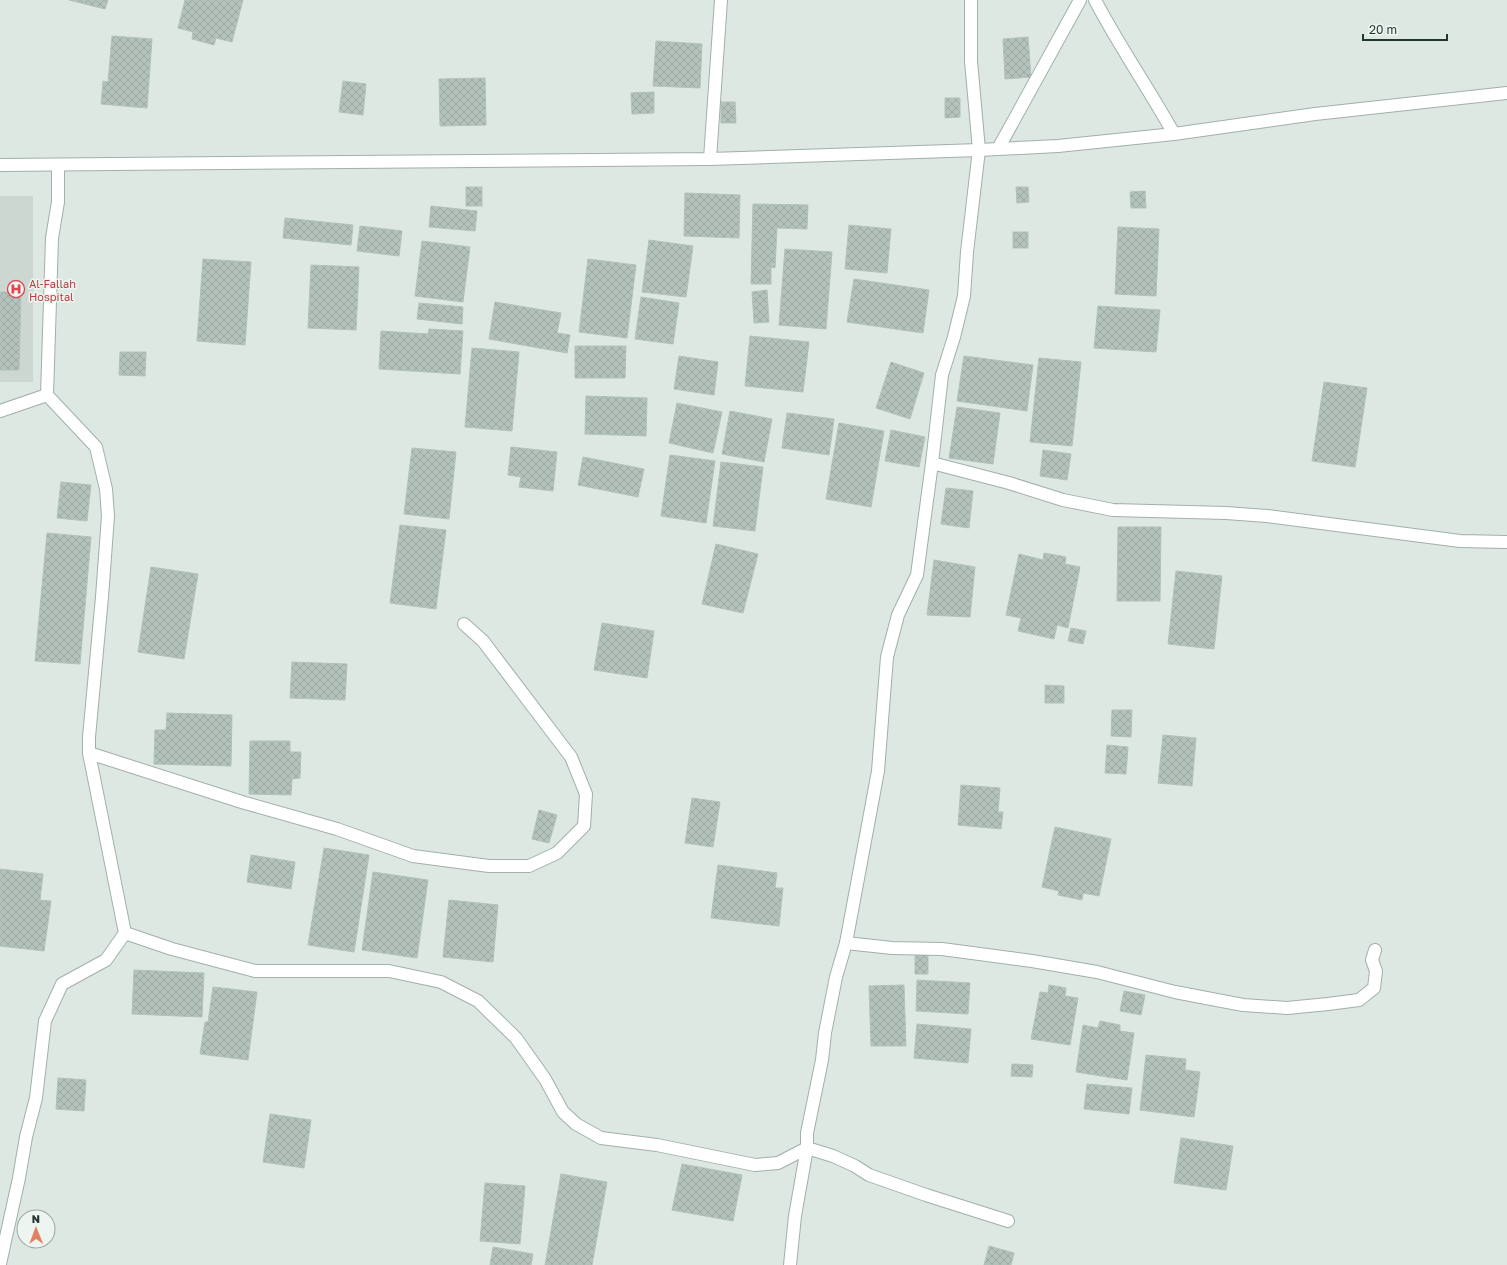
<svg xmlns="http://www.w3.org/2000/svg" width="1507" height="1265" font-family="'Golos Text',sans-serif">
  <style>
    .built { fill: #cdd7d2 }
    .building { fill: url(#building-cross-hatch); stroke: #b2c1ba }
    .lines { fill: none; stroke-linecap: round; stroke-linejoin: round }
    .minor-casing { stroke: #a2afaa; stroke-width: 14 }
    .tertiary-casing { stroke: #a2afaa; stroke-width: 14 }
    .minor { stroke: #fff; stroke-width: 12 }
    .tertiary { stroke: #fff; stroke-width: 12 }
    .labels { text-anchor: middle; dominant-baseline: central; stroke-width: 3; stroke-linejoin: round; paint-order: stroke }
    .health-label { font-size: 11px; fill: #be3a42; stroke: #eef5f1; text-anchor: start }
  </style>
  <defs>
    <pattern id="building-cross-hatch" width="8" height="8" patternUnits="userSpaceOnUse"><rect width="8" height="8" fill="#b4c2bc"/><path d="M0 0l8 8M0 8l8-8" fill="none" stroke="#9aa7a2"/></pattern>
  </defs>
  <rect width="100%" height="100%" fill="#dee8e3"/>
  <rect class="built" x="0" y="196" width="33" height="186"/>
  <g class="building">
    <polygon points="69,0 108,0 105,9"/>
    <polygon points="185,0 243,0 232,42 216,38 214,45 192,39 193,32 178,28"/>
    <polygon points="112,36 152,39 147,108 101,104 103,81 108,82"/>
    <polygon points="1028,37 1031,77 1005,79 1003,39"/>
    <polygon points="656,41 702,44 700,88 653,86"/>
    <polygon points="485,78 486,125 440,126 439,79"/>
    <polygon points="343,81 366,84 363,115 339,112"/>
    <polygon points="654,92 654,113 632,114 631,93"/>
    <polygon points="945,98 960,98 960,117 945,118"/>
    <polygon points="721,102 735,102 736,123 721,123"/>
    <rect x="466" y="187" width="16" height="19"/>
    <polygon points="1016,187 1028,187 1029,202 1017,203"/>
    <polygon points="1145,191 1146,208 1131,208 1130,192"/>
    <polygon points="685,193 740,195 739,238 684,236"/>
    <polygon points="753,204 808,205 807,229 777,228 775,268 771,267 771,284 751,284"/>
    <polygon points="431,206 477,211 475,231 429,227"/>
    <polygon points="285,218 353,225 351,245 283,238"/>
    <polygon points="849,225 891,229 887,273 845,269"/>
    <polygon points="360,226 402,231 399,256 357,251"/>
    <polygon points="1118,227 1159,229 1156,296 1115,294"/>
    <rect x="1013" y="232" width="15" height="16"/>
    <polygon points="649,240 693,246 686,297 642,292"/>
    <polygon points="422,241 470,247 463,302 415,296"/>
    <polygon points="785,249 832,252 826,329 779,325"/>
    <polygon points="203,259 251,262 245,345 197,341"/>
    <polygon points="588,259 636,265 627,338 579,332"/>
    <polygon points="311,265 359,267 356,330 308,328"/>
    <polygon points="854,279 929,290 923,333 847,322"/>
    <polygon points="767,290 769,322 754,323 752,292"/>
    <polygon points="0,292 21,292 19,370 0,370"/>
    <polygon points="641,297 679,303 673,344 635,339"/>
    <polygon points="495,302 561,313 557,333 570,335 567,353 489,339"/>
    <polygon points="419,303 463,307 462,324 417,319"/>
    <polygon points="1098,306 1160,310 1156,352 1094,348"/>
    <polygon points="429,329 463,331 460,374 379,369 381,331 428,334"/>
    <polygon points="750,336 809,342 803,392 745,386"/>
    <polygon points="575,346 626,346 625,378 575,378"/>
    <polygon points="472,348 519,352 512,431 465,427"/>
    <polygon points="120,352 146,352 145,376 119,375"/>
    <polygon points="679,356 718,362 714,395 674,389"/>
    <polygon points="964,356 1033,365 1027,411 957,401"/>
    <polygon points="1039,358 1081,362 1072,446 1030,442"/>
    <polygon points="891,362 924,373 910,419 876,408"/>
    <polygon points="1324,382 1367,388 1355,467 1312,461"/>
    <polygon points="586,396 647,398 646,436 585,434"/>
    <polygon points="677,403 722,412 713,453 669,443"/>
    <polygon points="957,407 1000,413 993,464 949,458"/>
    <polygon points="730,411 772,419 764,462 722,454"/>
    <polygon points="787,413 834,419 829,455 782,448"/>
    <polygon points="839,423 884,431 871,507 826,499"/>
    <polygon points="891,430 925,437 919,467 885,461"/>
    <polygon points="511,447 557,452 553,491 519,487 521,477 508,475"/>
    <polygon points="412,448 456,452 449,519 404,514"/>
    <polygon points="1043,450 1071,454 1067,480 1040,476"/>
    <polygon points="670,455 715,461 706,523 661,516"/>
    <polygon points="583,457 644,469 638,497 578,485"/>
    <polygon points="721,462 763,467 755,531 713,526"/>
    <polygon points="61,482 91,485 87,521 57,518"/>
    <polygon points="946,488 973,491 969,528 941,524"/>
    <polygon points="400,525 446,530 436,609 390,603"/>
    <polygon points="1118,527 1161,527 1160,601 1117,601"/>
    <polygon points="47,533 91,537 80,664 35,661"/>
    <polygon points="716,544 758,554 743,613 702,604"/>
    <polygon points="1044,553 1066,557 1065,564 1080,567 1068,628 1057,625 1054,639 1018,631 1021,618 1006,615 1019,554 1043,560"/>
    <polygon points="934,560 975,567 970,617 927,615"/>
    <polygon points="151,567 198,574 184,659 138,652"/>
    <polygon points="1176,571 1222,576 1214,649 1168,644"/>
    <polygon points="602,623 654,631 647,678 594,670"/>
    <polygon points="1071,628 1086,631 1083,644 1068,641"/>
    <polygon points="292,662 347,664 345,700 290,698"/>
    <polygon points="1045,685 1064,686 1064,703 1045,703"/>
    <polygon points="1112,710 1132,710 1131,737 1111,736"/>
    <polygon points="167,713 232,715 231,766 154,764 155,730 166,730"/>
    <polygon points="1163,735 1196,738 1192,786 1158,783"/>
    <polygon points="250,741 290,741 290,752 301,752 300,778 292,779 291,795 249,794"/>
    <polygon points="1107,745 1128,747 1126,774 1105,773"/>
    <polygon points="961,785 1000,788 998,812 1003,812 1001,829 958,825"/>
    <polygon points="692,798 720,802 713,847 685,843"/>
    <polygon points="539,810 557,815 549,843 532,839"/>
    <polygon points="1055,827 1111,839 1099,896 1083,893 1082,900 1058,895 1059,891 1042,887"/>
    <polygon points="324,848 369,855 354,952 308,945"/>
    <polygon points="251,855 295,862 291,889 247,882"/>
    <polygon points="718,865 777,873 775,888 783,888 779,926 711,918"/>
    <polygon points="0,869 43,874 40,900 51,901 44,951 0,946"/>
    <polygon points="373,872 428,880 417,958 362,950"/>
    <polygon points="449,900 498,905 493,962 443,957"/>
    <polygon points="928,955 928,974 915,974 915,956"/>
    <polygon points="134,970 204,973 202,1017 132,1014"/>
    <polygon points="917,980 970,983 968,1014 916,1011"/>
    <polygon points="904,985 906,1046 871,1046 869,986"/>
    <polygon points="1049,985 1066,988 1065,996 1078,998 1070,1045 1031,1039 1040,992 1048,993"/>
    <polygon points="213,987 257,992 248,1060 200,1054 205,1022 208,1022"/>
    <polygon points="1124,991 1145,995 1141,1015 1120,1011"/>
    <polygon points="1100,1021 1120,1025 1120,1031 1134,1033 1127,1080 1076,1072 1083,1025 1098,1028"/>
    <polygon points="917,1024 971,1029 968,1063 914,1058"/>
    <polygon points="1146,1055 1186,1059 1185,1070 1200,1072 1194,1117 1140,1110"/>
    <polygon points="1012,1064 1033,1065 1032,1077 1011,1076"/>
    <polygon points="58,1078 86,1080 84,1111 56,1109"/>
    <polygon points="1087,1084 1132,1088 1129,1114 1084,1109"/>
    <polygon points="270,1114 311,1120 304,1168 263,1162"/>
    <polygon points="1181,1138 1233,1146 1226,1190 1174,1183"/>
    <polygon points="682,1164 742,1175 733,1221 672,1210"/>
    <polygon points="561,1174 607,1182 592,1265 545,1265"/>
    <polygon points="485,1183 525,1186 520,1244 480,1241"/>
    <polygon points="989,1246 1014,1253 1011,1265 984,1265"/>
    <polygon points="493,1247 533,1254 531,1265 490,1265"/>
  </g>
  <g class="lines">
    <g class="minor-casing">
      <g id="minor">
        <polyline points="971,0 971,61 979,150 967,252 964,296 954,337 942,375 932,463 917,575 898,615 887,657 878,771 846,943 836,977 825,1033 822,1060 807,1133 807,1148 833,1156 855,1166 869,1175 926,1195 1008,1221"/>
        <path d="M1095,0C1119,46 1149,89 1174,134"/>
        <polyline points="998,149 1080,0"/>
        <polyline points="710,159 721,0"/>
        <polyline points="0,411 47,395"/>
        <polyline points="932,463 1009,483 1063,500 1113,510 1226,513 1267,516 1460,541 1507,542"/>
        <polyline points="89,753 245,803 337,829 413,856 489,866 529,866 557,853 584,826 586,794 571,757 483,641 464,624"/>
        <polyline points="125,933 172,949 255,971 389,971 441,982 478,1001 516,1038 545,1079 563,1112 576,1124 601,1138 657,1145 755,1165 778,1163 807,1148"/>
        <polyline points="846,943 892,948 942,949 1032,961 1097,972 1175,992 1243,1005 1287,1008 1328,1004 1359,1000 1374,988 1376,971 1372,960 1375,950"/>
        <polyline points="0,1264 19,1178 26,1137 36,1098 45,1021 62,984 106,960 125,933 89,753 89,737 102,597 108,516 106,489 96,447 47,395 52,238 58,202 58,166"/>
        <polyline points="790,1265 795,1216 807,1148"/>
      </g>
    </g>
    <g class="tertiary-casing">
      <polyline id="tertiary" points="0,165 710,159 979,150 1058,146 1174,134 1315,114 1507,93"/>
    </g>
    <use href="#minor" class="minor"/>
    <use href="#tertiary" class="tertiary"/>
  </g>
  <defs>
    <g id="hospital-ring" transform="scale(0.9)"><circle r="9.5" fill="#eef5f1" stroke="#e0444e" stroke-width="1.5"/><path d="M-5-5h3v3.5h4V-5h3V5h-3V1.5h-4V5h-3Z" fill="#e0444e"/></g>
  </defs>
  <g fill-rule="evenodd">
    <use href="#hospital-ring" x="16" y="289"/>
  </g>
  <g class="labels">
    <g class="health-label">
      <text x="29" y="283">Al-Fallah<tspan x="29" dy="13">Hospital</tspan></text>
    </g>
  </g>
  <g transform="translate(36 1229) rotate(359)"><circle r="19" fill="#eef5f1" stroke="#9ca9a4"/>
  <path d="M0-3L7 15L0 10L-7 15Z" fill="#e18063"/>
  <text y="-6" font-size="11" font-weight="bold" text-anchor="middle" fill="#223630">N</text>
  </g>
  <path d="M1363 34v6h84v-6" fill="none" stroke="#223630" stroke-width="2"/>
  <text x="1369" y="34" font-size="12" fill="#223630" stroke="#eef5f1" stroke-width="3" paint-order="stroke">20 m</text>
</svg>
